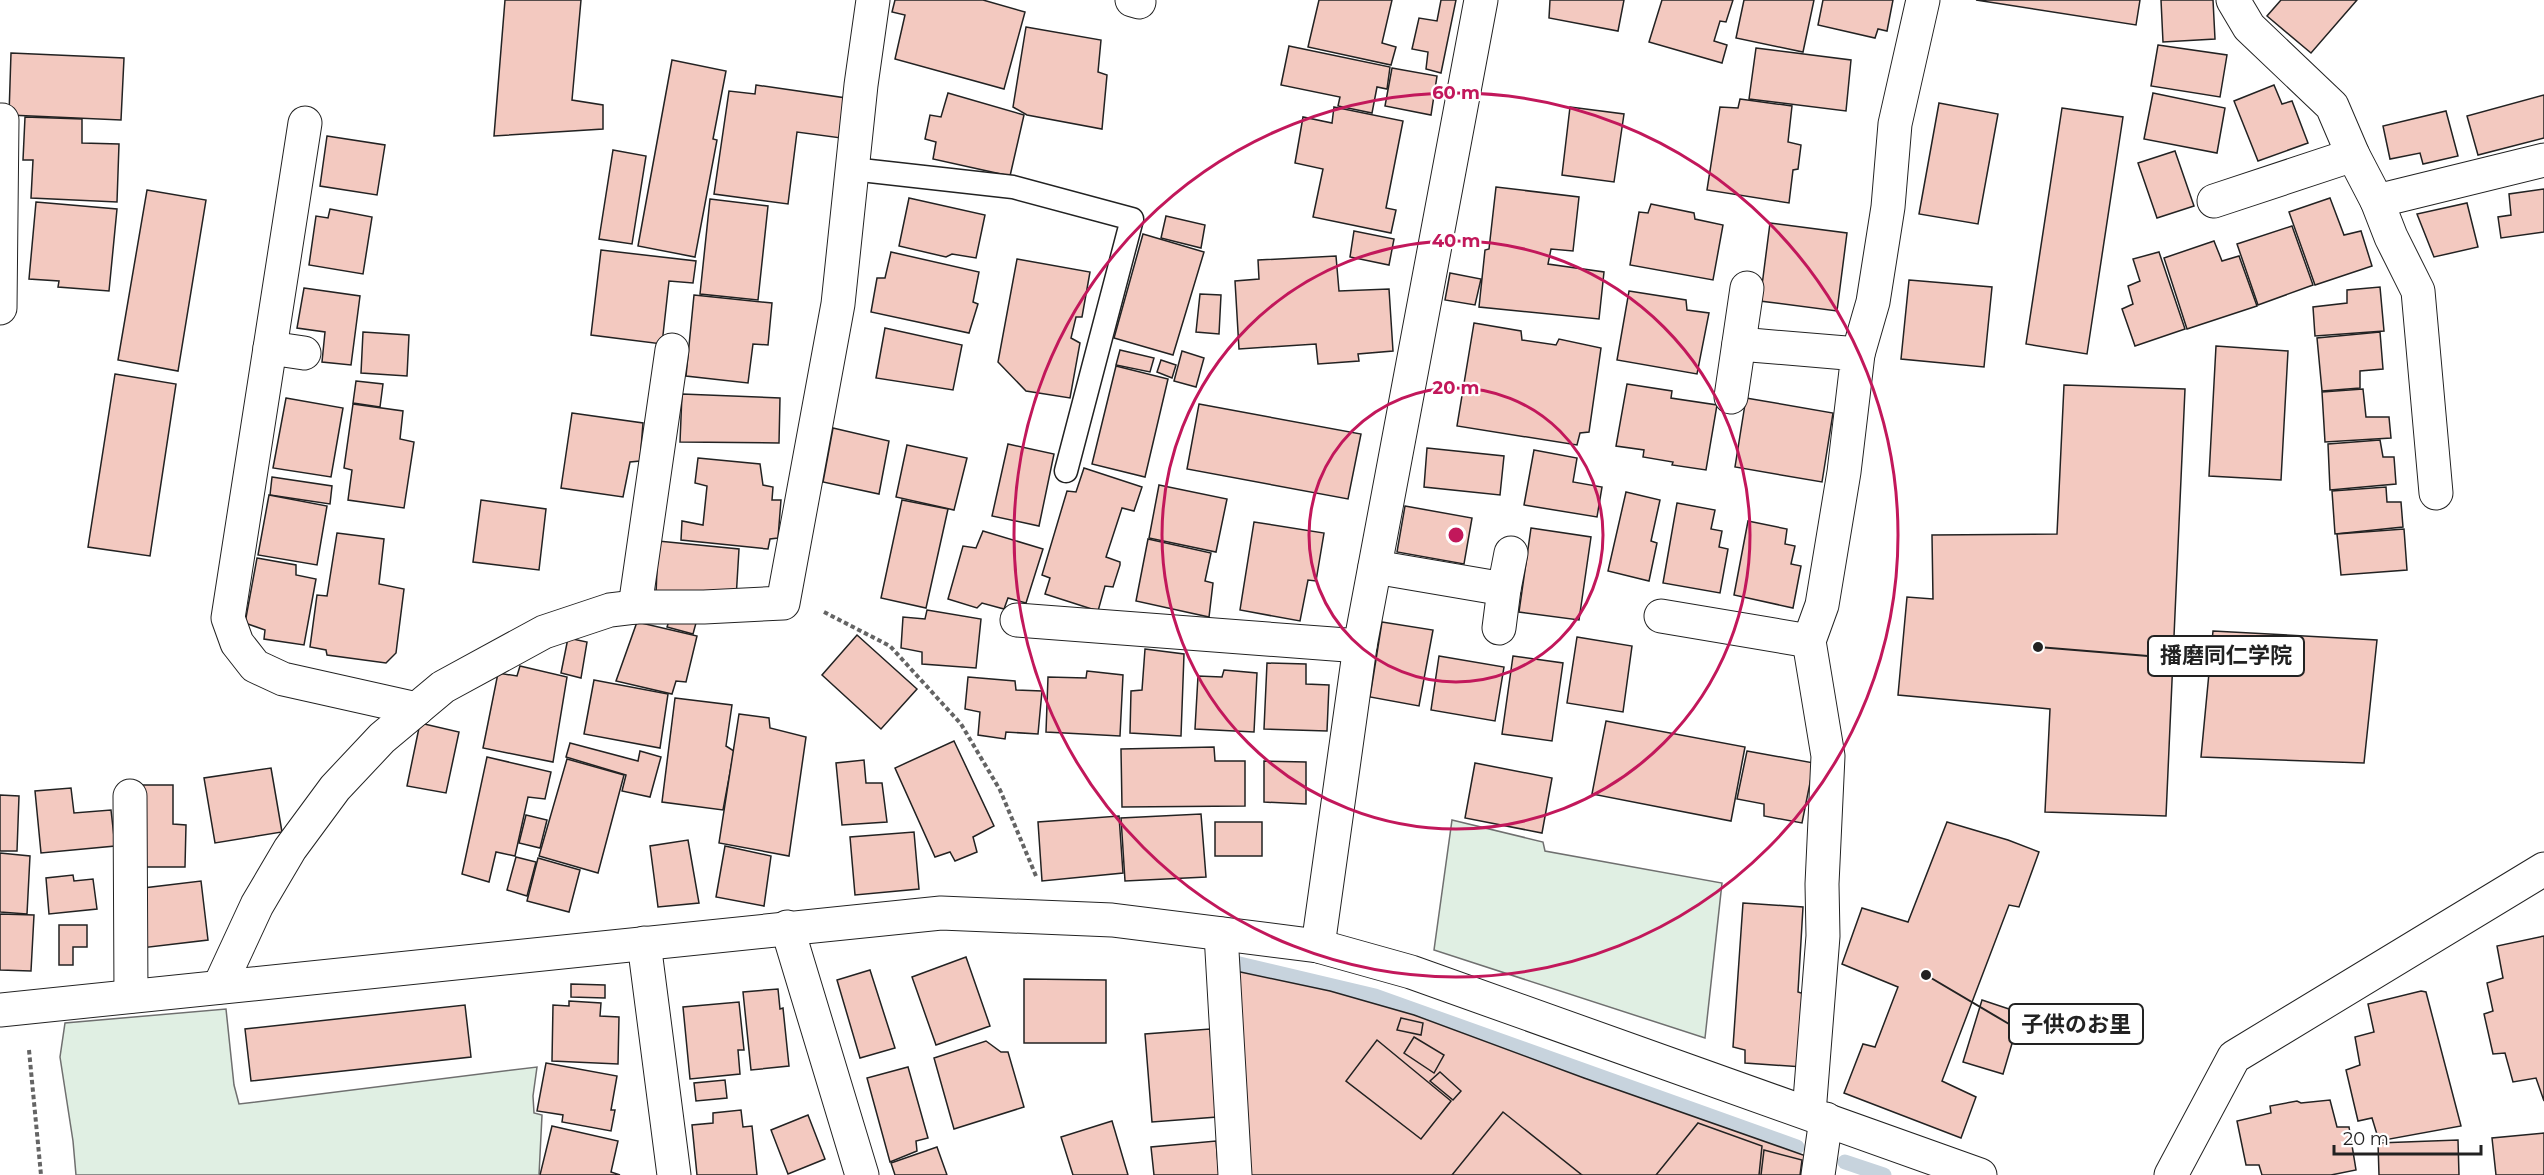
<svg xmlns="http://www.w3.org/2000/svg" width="2544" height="1175" font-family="Montserrat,'Noto Sans JP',sans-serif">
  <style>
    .green { fill: #e0efe3; stroke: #6f6f6f; stroke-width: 1.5 }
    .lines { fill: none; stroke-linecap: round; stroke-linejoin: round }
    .stream { stroke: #c7d3dd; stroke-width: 15 }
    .building { fill: #f3c9c0; stroke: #222; stroke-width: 1.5 }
    .service-casing { stroke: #222; stroke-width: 25 }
    .minor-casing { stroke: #222; stroke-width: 35 }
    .tertiary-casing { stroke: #222; stroke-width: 35 }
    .path { stroke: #646464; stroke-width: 4; stroke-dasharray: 4.5 3; stroke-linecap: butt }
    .service { stroke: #fff; stroke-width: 22 }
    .minor { stroke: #fff; stroke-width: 33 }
    .tertiary { stroke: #fff; stroke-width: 33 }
    .ring { fill: none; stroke: #c2185b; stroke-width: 3 }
    .centre { fill: #c2185b; stroke: #fff; stroke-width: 3 }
    .ring-label { font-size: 18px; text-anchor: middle; font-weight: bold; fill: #c2185b; stroke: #fff; stroke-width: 4.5; stroke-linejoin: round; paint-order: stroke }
    .leader { fill: none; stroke: #222; stroke-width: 2 }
    .callout-dot { fill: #222; stroke: #fff; stroke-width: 2 }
    .callout { fill: #fff; stroke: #222; stroke-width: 2 }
    .callout-label { font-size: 22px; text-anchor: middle; font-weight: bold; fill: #222 }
  </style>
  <rect width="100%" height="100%" fill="#fff"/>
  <g class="green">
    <polygon points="1452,820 1543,842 1545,851 1722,883 1705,1038 1434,950"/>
    <polygon points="226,1009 234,1085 239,1104 537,1067 533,1096 534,1113 542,1115 539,1175 76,1175 73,1141 60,1057 65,1023"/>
  </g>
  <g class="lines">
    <g class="stream">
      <polyline points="1231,962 1375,996 1797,1147"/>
      <polyline points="1845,1162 1884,1175"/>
    </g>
  </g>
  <g class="building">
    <polygon points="505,0 581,0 572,100 603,105 603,129 494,136"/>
    <polygon points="895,0 983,0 1025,12 1004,89 895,59 905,15 892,12"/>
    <polygon points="1319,0 1392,0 1382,43 1396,47 1391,65 1308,47"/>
    <polygon points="1441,0 1456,0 1441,73 1426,69 1428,52 1412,49 1419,18 1437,21"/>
    <polygon points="1550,0 1624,0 1618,31 1549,18"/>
    <polygon points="1662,0 1733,0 1726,22 1720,21 1714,41 1727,45 1722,63 1649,42"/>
    <polygon points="1744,0 1814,0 1803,52 1736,38"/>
    <polygon points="1823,0 1893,0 1887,31 1878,29 1875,38 1818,25"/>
    <polygon points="1976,0 2140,0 2136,25"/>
    <polygon points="2161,0 2213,0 2215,39 2163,42"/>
    <polygon points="2281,0 2357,0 2311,53 2267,16"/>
    <polygon points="1026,27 1101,40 1098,72 1107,75 1102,129 1027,115 1013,107"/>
    <polygon points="2158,45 2227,55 2220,97 2151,86"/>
    <polygon points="1289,46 1390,67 1387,89 1377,87 1372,113 1338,106 1340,97 1281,85"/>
    <polygon points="1756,48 1851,60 1846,111 1749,99"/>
    <polygon points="11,53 124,58 121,120 9,115"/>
    <polygon points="672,60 726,71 713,139 717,140 695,257 638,246"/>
    <polygon points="1392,68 1437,76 1431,115 1385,106"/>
    <polygon points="756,85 846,98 841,138 797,132 788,204 714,194 729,91 755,94"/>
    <polygon points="2274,85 2282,104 2292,101 2308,143 2258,161 2234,101"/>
    <polygon points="948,93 1024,115 1010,176 933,159 936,142 925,139 930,115 941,117"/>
    <polygon points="2153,93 2225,108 2217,153 2144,139"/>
    <polygon points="2544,95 2544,138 2478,155 2467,116"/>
    <polygon points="1740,99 1792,106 1788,142 1801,145 1798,169 1793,170 1789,203 1707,190 1720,107 1738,108"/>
    <polygon points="1939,103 1998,114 1978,224 1919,214"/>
    <polygon points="1334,107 1403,121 1386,208 1396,210 1391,233 1313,217 1323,169 1295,163 1303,117 1332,123"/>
    <polygon points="1570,107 1624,114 1614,182 1562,175"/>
    <polygon points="2062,108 2123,117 2087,354 2026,344"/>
    <polygon points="2446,111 2458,156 2423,164 2420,153 2390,159 2383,126"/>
    <polygon points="25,117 82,119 82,143 119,144 117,202 31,198 33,160 23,160"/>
    <polygon points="327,136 385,145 377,195 320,186"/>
    <polygon points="613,150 646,156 632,244 599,239"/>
    <polygon points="2175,151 2194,206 2157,218 2138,163"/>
    <polygon points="1496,187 1579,197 1573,251 1551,249 1548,264 1604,272 1599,319 1479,307 1485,250 1489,249"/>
    <polygon points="2544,189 2544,232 2501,238 2498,217 2511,215 2509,194"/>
    <polygon points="147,190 206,200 178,371 118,360"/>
    <polygon points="909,198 985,215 976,258 952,254 946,257 899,246"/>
    <polygon points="2330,198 2344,235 2361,231 2372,266 2315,285 2289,212"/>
    <polygon points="710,199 768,206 758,300 700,294"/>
    <polygon points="36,202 117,209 109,291 58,287 59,281 29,279"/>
    <polygon points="2467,203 2478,247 2434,257 2417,214"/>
    <polygon points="1651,204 1694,213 1695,219 1723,225 1713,280 1630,265 1639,212 1648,213"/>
    <polygon points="330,209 372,217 363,274 309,265 316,216 328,218"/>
    <polygon points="1166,216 1205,225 1201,248 1161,238"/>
    <polygon points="1770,223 1847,233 1837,311 1760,301"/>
    <polygon points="2292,226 2313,285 2258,305 2237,244"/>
    <polygon points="1354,231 1394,239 1389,265 1350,257"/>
    <polygon points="1143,234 1204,252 1173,355 1114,338"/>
    <polygon points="2214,241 2222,261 2239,256 2257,306 2187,329 2164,258"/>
    <polygon points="601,250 696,261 693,283 669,281 662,344 591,335"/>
    <polygon points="891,252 979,272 973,302 978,304 969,333 871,312 877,278 885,278"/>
    <polygon points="2159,252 2185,329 2135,346 2122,309 2133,304 2128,286 2140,281 2133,259"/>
    <polygon points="1336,256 1339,291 1389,289 1393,351 1358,354 1359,361 1318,364 1316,344 1239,349 1235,281 1259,279 1258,260"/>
    <polygon points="1017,259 1090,272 1082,317 1076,317 1071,338 1080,343 1070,398 1026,391 998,362"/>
    <polygon points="1450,273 1481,279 1475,305 1445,300"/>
    <polygon points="1909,280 1992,287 1984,367 1901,359"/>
    <polygon points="2380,287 2384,331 2315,336 2313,307 2347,303 2347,290"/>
    <polygon points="304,288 360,296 351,365 322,362 325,332 297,328"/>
    <polygon points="1629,291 1686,300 1687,310 1709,313 1697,374 1617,360"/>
    <polygon points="1200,294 1221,295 1219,334 1196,332"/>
    <polygon points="694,295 772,303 768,345 753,344 748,383 686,376"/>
    <polygon points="1474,323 1521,331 1522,340 1556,345 1559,339 1601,348 1589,432 1580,433 1577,445 1457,426"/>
    <polygon points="885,328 962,345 953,390 876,378"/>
    <polygon points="363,332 409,335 407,376 361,373"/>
    <polygon points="2380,332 2383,369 2360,371 2360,388 2322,391 2317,338"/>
    <polygon points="2216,346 2288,351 2281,480 2209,476"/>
    <polygon points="1120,350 1154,358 1150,372 1116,365"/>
    <polygon points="1182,351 1204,358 1196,387 1174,381"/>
    <polygon points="1161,360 1176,365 1172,378 1157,372"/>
    <polygon points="1116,366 1168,379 1145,477 1092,464"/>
    <polygon points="115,374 176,384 150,556 88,547"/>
    <polygon points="356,381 383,384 380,407 353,403"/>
    <polygon points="1627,384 1672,391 1671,398 1717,405 1706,470 1672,465 1673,462 1643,457 1644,450 1616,446"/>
    <polygon points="2064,385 2185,389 2166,816 2045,812 2050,709 1898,695 1907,597 1933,599 1932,535 2057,534"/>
    <polygon points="2363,389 2366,417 2389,417 2391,438 2325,442 2322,392"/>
    <polygon points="682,394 780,398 779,443 680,442"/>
    <polygon points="286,398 343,408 331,477 273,468"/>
    <polygon points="1746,398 1833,413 1822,482 1735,467"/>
    <polygon points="353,404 403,411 400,439 414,442 404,508 348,500 352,470 344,468"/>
    <polygon points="1199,404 1361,434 1348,499 1187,469"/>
    <polygon points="572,413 643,423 640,461 630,462 623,497 561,488"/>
    <polygon points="833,428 889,441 879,494 823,482"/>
    <polygon points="2380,440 2383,457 2394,457 2396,484 2330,490 2328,444"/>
    <polygon points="1008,444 1054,454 1039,526 992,516"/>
    <polygon points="907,445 967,458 954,510 896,497"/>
    <polygon points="1427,448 1504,456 1500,495 1424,487"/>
    <polygon points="1534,450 1577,458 1573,482 1602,487 1597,517 1524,505"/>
    <polygon points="698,458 760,464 763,485 773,487 772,500 781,500 778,538 770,539 768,549 681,540 682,521 703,525 707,486 695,483"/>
    <polygon points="1084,468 1142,487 1134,511 1122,508 1106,557 1120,562 1120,565 1113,587 1105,586 1098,611 1045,594 1050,578 1042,575 1067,491 1076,492"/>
    <polygon points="272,477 332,486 330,504 270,495"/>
    <polygon points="1159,485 1227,499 1216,552 1149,538"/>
    <polygon points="2386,487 2387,502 2401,502 2403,527 2335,534 2332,491"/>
    <polygon points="1626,492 1660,500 1651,541 1657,543 1649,581 1608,571"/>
    <polygon points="269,495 327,506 317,565 258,555"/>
    <polygon points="481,500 546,509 539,570 473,562"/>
    <polygon points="902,500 948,509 926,608 881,598"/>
    <polygon points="1677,503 1715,510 1711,529 1722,531 1719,547 1728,549 1720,593 1663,583"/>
    <polygon points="1405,506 1472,518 1464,564 1397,552"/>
    <polygon points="1748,521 1787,529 1785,544 1795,546 1791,564 1801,566 1793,608 1734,595"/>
    <polygon points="1254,522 1324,533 1316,581 1308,580 1300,621 1240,610"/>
    <polygon points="1531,528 1591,537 1579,620 1519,612"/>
    <polygon points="2404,529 2407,570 2341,575 2337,534"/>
    <polygon points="983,531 1043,549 1026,603 1008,598 1004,609 982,603 977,608 948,599 963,546 976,548"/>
    <polygon points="337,533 384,539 379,584 404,589 396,653 386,663 327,655 326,650 310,647 317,595 327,596"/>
    <polygon points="1148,539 1211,553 1205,581 1213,583 1209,617 1136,601"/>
    <polygon points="658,541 739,549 736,599 656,595"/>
    <polygon points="257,558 296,565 296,575 316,579 304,645 264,639 265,630 245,623"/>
    <polygon points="927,610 981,619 976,668 922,664 922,652 901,648 903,617 925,619"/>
    <polygon points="669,621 696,623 693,634 667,627"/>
    <polygon points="637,622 697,636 686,682 676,681 672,694 616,681"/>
    <polygon points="1382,622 1433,630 1419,706 1370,697"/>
    <polygon points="2213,631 2377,640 2364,763 2201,757"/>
    <polygon points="857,635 917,689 881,729 822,675"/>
    <polygon points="1577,637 1632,646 1623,712 1567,703"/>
    <polygon points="568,638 587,642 581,678 561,673"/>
    <polygon points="1145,649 1184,654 1181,736 1130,733 1131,691 1142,690"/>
    <polygon points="1439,656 1504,667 1495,721 1431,710"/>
    <polygon points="1513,656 1563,663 1552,741 1502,734"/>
    <polygon points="1267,663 1306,664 1306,684 1329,685 1327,731 1264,729"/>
    <polygon points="520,666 567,677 553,762 483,748 498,673 517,676"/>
    <polygon points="1224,670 1257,673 1254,732 1195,729 1198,676 1222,677"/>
    <polygon points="1087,671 1123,675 1120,736 1046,732 1048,677 1086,678"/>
    <polygon points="968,677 1015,681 1016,690 1042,691 1038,734 1006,732 1005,739 978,735 980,712 965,709"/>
    <polygon points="594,680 668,694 660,748 584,734"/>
    <polygon points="675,698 732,705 726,746 734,751 723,810 662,802"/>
    <polygon points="739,714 769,718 770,728 806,737 789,856 719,843"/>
    <polygon points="1606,721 1745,747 1731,821 1592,794"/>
    <polygon points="420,723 459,732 446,793 407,786"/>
    <polygon points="954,741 994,826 973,837 977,852 955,861 950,852 935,857 895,768"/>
    <polygon points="570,743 638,761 640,751 661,757 650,797 622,791 626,775 566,757"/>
    <polygon points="1214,747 1215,761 1245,761 1245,806 1122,807 1121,749"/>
    <polygon points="1747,751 1814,763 1802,823 1764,816 1764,804 1737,799"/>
    <polygon points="487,757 551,772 545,799 528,797 515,856 496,852 489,882 462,874"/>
    <polygon points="567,759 624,775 598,873 539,856"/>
    <polygon points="864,760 866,783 882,783 887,822 842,825 836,763"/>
    <polygon points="1264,761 1306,762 1306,804 1264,802"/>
    <polygon points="1475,763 1552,778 1542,833 1465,818"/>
    <polygon points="271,768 282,832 215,843 204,778"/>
    <polygon points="142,785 173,785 173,824 186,825 185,867 142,867"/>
    <polygon points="71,788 74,813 111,810 115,846 41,853 35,791"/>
    <polygon points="0,795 19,796 17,851 0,851"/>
    <polygon points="1201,814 1206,877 1125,881 1121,818"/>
    <polygon points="526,815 547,820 540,848 519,843"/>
    <polygon points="1119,816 1123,873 1042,881 1038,822"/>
    <rect x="1215" y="822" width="47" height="34"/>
    <polygon points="1947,822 2008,840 2039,852 2019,907 2009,905 1942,1081 1976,1097 1961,1138 1844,1093 1863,1044 1875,1047 1898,987 1842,964 1862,908 1908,922"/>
    <polygon points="914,832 919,889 855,895 850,837"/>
    <polygon points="688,840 699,903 658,907 650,846"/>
    <polygon points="725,846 771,856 764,906 716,897"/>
    <polygon points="0,853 30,856 27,914 0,912"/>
    <polygon points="516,857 536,862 527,896 507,890"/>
    <polygon points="538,858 580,870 569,912 527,901"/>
    <polygon points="73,875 74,881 93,879 97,909 49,914 46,878"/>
    <polygon points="201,881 208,940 141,948 135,889"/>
    <polygon points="1743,903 1803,907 1798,992 1807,995 1803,1067 1745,1063 1745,1050 1733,1047"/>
    <polygon points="0,914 34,915 31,971 0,970"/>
    <polygon points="59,925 87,925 87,947 73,947 73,965 59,965"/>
    <polygon points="2544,936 2544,1101 2536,1078 2513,1082 2505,1053 2493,1054 2484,1014 2493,1011 2487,983 2503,978 2497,946"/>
    <polygon points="966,957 990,1026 936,1045 912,977"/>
    <polygon points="870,970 895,1048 860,1058 837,980"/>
    <polygon points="1231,970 1330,991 1414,1015 1584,1078 1806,1156 1804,1175 1245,1175"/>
    <polygon points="1024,979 1106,980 1106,1043 1024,1043"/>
    <polygon points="571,984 605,985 605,998 571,997"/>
    <polygon points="778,989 780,1009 783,1008 789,1066 751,1070 743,992"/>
    <polygon points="2421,991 2426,992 2461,1126 2379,1141 2372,1118 2358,1121 2346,1070 2360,1065 2355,1037 2374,1032 2368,1004"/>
    <polygon points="1982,1000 2021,1013 2003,1074 1963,1062"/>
    <polygon points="569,1001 601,1003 600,1016 619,1017 618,1064 552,1061 553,1005 569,1006"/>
    <polygon points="739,1002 744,1050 738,1050 740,1074 690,1079 683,1007"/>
    <polygon points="465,1005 471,1057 251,1081 245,1029"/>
    <polygon points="1401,1018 1423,1023 1421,1035 1397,1030"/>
    <polygon points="1210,1029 1217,1117 1152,1122 1145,1034"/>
    <polygon points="1414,1037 1444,1055 1434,1073 1404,1053"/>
    <polygon points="1377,1040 1451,1101 1421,1139 1346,1081"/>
    <polygon points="986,1041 1001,1052 1008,1052 1024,1107 954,1129 934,1058"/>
    <polygon points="546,1063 617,1076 611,1110 615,1110 611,1131 562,1122 563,1115 537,1111"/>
    <polygon points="908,1067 928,1138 916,1141 917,1151 890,1162 867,1078"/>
    <polygon points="1440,1072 1461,1091 1453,1100 1430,1081"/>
    <polygon points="725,1080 727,1098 696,1101 694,1083"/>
    <polygon points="2330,1100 2337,1127 2349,1127 2356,1170 2331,1175 2262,1175 2259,1165 2246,1165 2237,1121 2271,1113 2270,1106 2297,1101 2301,1103"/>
    <polygon points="741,1110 743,1127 752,1126 757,1175 697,1175 692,1125 713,1123 713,1113"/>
    <polygon points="1503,1112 1582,1175 1452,1175"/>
    <polygon points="808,1115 825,1159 788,1174 771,1130"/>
    <polygon points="1112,1121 1128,1175 1073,1175 1061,1137"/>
    <polygon points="1698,1123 1762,1146 1759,1175 1656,1175"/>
    <polygon points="552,1126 618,1141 611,1172 620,1175 540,1175"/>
    <polygon points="2544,1133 2544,1175 2496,1175 2492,1138"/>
    <polygon points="2458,1140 2459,1175 2379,1175 2378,1143"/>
    <polygon points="1216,1141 1219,1175 1154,1175 1151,1147"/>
    <polygon points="937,1147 947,1175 895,1175 891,1163"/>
    <polygon points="1764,1150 1802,1160 1800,1175 1761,1175"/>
  </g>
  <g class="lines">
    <g class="service-casing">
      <polyline id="service" points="852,169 1013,187 1132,219 1066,471"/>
    </g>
    <g class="minor-casing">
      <g id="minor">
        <polyline points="1132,0 1139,2"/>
        <polyline points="2233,0 2249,27 2332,106 2353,155 2377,201 2391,237 2418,291 2436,493"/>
        <polyline points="305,123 228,618 237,643 255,666 283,679 417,709"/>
        <polyline points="2214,201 2353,155"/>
        <polyline points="2377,201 2544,160"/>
        <polyline points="0,308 2,120"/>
        <polyline points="1739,344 1858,354 1844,472 1822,605 1809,641 1828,756 1822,884 1823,936 1809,1113"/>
        <polyline points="270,348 304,353"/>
        <polyline points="1858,354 1873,302 1888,207 1895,124 1923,0"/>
        <polyline points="1731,397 1747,288"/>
        <polyline points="1375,567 1504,589"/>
        <polyline points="635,607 672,350"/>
        <polyline points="1661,616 1809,641"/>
        <polyline points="1017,620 1360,646"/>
        <polyline points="1499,628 1504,589 1511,553"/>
        <polyline points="130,796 131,996"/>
        <polyline points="787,927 862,1175"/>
        <polyline points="1221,934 1235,1175"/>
        <polyline points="644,943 674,1175"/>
        <polyline points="1318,946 1360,646 1481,0"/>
        <polyline points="219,987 257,905 290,849 335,788 382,738 443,687 544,632 610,610 635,607 704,607 783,603 838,304 861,85 873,0"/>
        <polyline points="1818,1175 1826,1119"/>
        <polyline points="2171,1175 2234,1057 2544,869"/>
      </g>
    </g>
    <g class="tertiary-casing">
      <polyline id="tertiary" points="0,1010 941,913 1112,920 1318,946 1411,972 1980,1175"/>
    </g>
    <g class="path">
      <polyline points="824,612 890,646 961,724 1000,790 1036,876"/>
      <polyline points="29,1050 41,1175"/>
    </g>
    <use href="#service" class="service"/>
    <use href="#minor" class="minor"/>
    <use href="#tertiary" class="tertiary"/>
  </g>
  <g class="ring">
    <circle cx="1456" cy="535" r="147"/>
    <circle cx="1456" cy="535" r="294"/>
    <circle cx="1456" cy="535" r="442"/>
  </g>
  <circle cx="1456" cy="535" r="9" class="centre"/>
  <g class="ring-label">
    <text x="1456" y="99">60 m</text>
    <text x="1456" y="247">40 m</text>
    <text x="1456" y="394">20 m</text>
  </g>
  <path class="leader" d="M2038 647L2148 656M1926 975L2009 1024"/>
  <g class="callout-dot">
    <circle cx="2038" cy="647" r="6"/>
    <circle cx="1926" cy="975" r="6"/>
  </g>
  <g class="callout">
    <rect x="2148" y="636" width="156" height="40" rx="6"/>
    <rect x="2009" y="1004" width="134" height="40" rx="6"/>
  </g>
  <g class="callout-label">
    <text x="2226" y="663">播磨同仁学院</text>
    <text x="2076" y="1032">子供のお里</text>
  </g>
  <path d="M2334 1145v9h147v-9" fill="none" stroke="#222222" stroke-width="3"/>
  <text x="2343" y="1145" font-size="18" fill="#222222" stroke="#ffffff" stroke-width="4.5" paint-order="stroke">20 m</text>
</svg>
